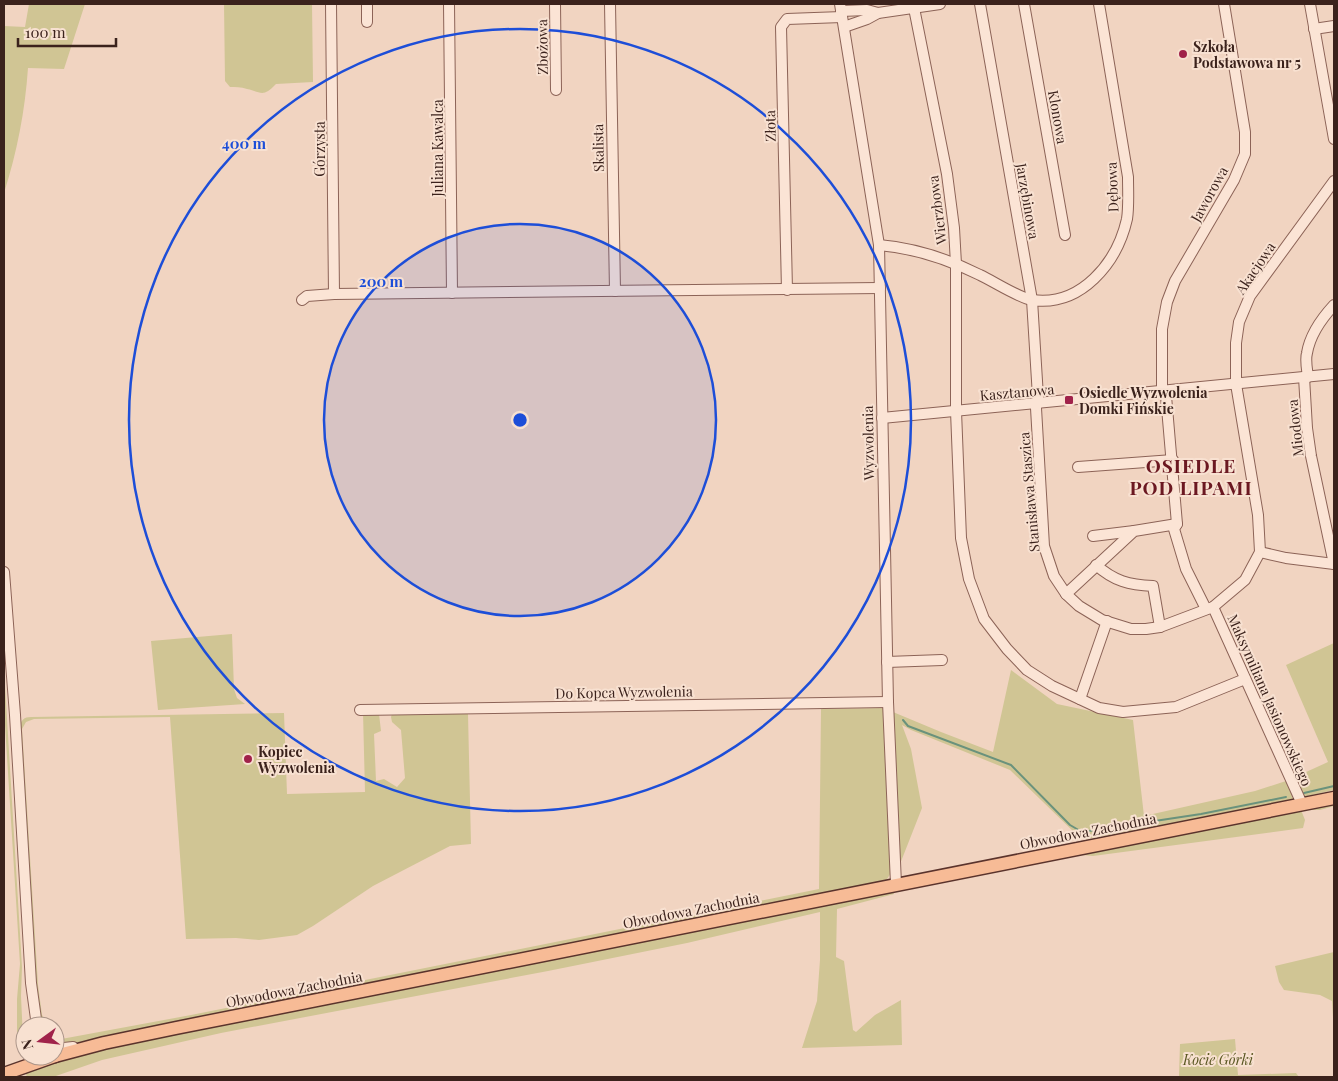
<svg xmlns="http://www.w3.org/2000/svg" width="1338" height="1081" font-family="'Playfair Display',serif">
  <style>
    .green { fill: #d0c594 }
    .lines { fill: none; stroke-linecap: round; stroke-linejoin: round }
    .stream { stroke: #6a927c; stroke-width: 2 }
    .minor-casing { stroke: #8c6357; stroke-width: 12 }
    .major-casing { stroke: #5a332c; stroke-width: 15 }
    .minor { stroke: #fbe4d5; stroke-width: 10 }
    .major { stroke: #f7bb96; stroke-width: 12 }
    .ring { fill: none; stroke: #1d4ed8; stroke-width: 2.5 }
    .poi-dot { fill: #a0224a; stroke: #f8e1d1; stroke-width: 2 }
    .labels { text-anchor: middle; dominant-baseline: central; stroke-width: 4; stroke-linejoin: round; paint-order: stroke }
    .poi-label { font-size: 14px; font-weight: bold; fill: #3b221c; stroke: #f8e1d1; text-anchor: start }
    .street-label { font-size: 14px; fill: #3b221c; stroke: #f8e1d1 }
    .park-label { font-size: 14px; font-style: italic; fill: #595621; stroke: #f8e1d1 }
    .district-label { font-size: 19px; font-weight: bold; letter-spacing: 1px; fill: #6b1821; stroke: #f8e1d1 }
    .centre { fill: #1d4ed8; stroke: #f8e1d1; stroke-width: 2.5 }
    .ring-label { font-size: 15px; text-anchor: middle; font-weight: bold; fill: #1d4ed8; stroke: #f8e1d1; stroke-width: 4; stroke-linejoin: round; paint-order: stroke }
  </style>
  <rect width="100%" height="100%" fill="#f1d4c1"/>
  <g class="green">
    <path d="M29,4H85L64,69L28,68C25,111 17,152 4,193V26L25,27Z"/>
    <path d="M224,4H312L313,82L276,84C263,98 261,92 247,89C241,87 235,87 230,87L225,81Z"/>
    <polygon points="232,634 234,689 237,698 245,704 158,710 151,641"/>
    <polygon points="1334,643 1334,790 1303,797 1293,778 1328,762 1286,665"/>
    <polygon points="4,669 22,967 21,996 23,1039 20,1053 17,1046 17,999 20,964 4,709"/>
    <polygon points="1011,670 1057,704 1133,720 1144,816 1255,791 1286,781 1294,801 1086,839 1076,834 1010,770 911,730 902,725 911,749 922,808 900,864 893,712 941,732 993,752"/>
    <polygon points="885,708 891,873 885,882 108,1037 55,1046 55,1037 56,1040 191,1015 819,889 821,709"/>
    <path d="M363,712L379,714L381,731L374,734L376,781L384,779L397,787L405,778L401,730L392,722L391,717L392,714L449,712L468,714L471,844L450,846L373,886L313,926L297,935L259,940L236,938L186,939L170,717L34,719L26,722L22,729L38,985L42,1015L49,1026H40L36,995L19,728C21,720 24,717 31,717L284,713L287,794L365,792Z"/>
    <polygon points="1334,801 1334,806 1320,810 1301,810 1305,820 1303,828 1093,856 1072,854"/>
    <polygon points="893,891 894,894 837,909 836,957 844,961 853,1030 856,1032 875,1015 901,1000 902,1045 802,1048 817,1001 820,960 820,912 687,943 548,971 221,1033 102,1060 53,1077 27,1077 25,1072 56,1061 126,1043"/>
    <polygon points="1334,952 1334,1034 1332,1001 1320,995 1284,990 1279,982 1275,966"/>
    <polygon points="1235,1039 1238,1075 1296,1073 1299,1077 1179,1077 1180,1044"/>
  </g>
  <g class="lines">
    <g class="stream">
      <polyline points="903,720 908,726 1011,765 1070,825 1082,832 1201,814 1286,797"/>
      <polyline points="1304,793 1334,786"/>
    </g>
    <g class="minor-casing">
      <g id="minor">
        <polyline points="331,4 334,294"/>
        <polyline points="367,4 367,22"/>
        <polyline points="449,4 452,293"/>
        <polyline points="555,4 556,90"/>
        <polyline points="610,4 615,291"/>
        <polyline points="840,4 879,245 888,702 896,884"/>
        <polyline points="980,4 1032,300 1038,397 1036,408 1044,546 1054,576 1066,594 1079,606 1102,620 1131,629 1146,629 1160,627 1213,607 1245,580 1260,552 1258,515 1236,384 1236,343 1239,322 1250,296 1334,181"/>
        <polyline points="1024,4 1065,235"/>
        <polyline points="1310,4 1334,139"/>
        <polyline points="914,8 947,174 954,228 956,264 956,411 961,538 969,579 984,619 1007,649 1027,670 1052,686 1099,708 1123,712 1176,707 1245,679"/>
        <polyline points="841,11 867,10 878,13"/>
        <polyline points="844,27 867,19 878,13 940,4"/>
        <polyline points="1314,29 1334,26"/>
        <path d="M879,245C915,248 948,259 980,275C993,281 1019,298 1032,300C1081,307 1117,263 1127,219C1129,206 1128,191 1128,177L1099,4"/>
        <polyline points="787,290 781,27 787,19 842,17"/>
        <polyline points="302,300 307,296 334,294 880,288"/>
        <polyline points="1304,377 1307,428 1311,456 1334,564"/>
        <path d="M1308,377C1307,369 1305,360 1307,353C1310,335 1322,318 1334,305"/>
        <polyline points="882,418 1334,374"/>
        <polyline points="1078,467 1173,460"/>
        <polyline points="1093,536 1134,531"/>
        <polyline points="1260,552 1286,558 1334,564"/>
        <path d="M1096,565C1114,581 1129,585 1153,586L1160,627"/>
        <polyline points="4,572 15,715 31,983 37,1026"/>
        <polyline points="1066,594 1134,531 1177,524"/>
        <polyline points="1213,607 1302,804"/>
        <polyline points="1206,609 1186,569 1174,529 1177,524 1166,396 1162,388 1162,329 1167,302 1175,281 1234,180 1245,154 1245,132 1224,4"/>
        <polyline points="887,662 942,660"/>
        <polyline points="1080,699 1107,621"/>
        <polyline points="360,710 888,702"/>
        <polyline points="55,1049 73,1047"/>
      </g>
    </g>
    <g class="major-casing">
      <g id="major">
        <polyline points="55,1056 104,1043 176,1028 1334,798"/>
        <polyline points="4,1074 55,1056"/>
      </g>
    </g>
    <use href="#minor" class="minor"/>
    <use href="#major" class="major"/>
  </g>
  <circle cx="520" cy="420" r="196" fill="#1d4ed8" fill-opacity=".12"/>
  <g class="ring">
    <circle cx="520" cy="420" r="196"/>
    <circle cx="520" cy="420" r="391"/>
  </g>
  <g class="poi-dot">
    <circle cx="1183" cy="54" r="5"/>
    <rect x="1064" y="395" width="10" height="10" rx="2.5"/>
    <circle cx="248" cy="759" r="5"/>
  </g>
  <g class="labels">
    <g class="poi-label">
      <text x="1193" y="46">Szkoła<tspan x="1193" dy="16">Podstawowa nr 5</tspan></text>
      <text x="1079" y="392">Osiedle Wyzwolenia<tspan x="1079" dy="16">Domki Fińskie</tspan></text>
      <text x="258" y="751">Kopiec<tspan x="258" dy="16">Wyzwolenia</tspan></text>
    </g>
    <g class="street-label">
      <text transform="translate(542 47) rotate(-91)">Zbożowa</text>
      <text transform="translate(1058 117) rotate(80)">Klonowa</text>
      <text transform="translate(770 126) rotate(-91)">Złota</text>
      <text transform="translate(437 148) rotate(-90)">Juliana Kawalca</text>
      <text transform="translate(598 148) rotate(-91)">Skalista</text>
      <text transform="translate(319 149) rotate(-90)">Górzysta</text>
      <text transform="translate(1112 187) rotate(-92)">Dębowa</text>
      <text transform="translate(1209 194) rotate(-61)">Jaworowa</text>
      <text transform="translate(1028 201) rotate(80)">Jarzębinowa</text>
      <text transform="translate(937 210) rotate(-97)">Wierzbowa</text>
      <text transform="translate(1255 268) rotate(-56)">Akacjowa</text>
      <text transform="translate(1017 392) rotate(-5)">Kasztanowa</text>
      <text transform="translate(1295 428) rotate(-96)">Miodowa</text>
      <text transform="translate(868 443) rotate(-91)">Wyzwolenia</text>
      <text transform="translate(1029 492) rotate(-95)">Stanisława Staszica</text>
      <text transform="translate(624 692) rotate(-1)">Do Kopca Wyzwolenia</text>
      <text transform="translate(1270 700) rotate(66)">Maksymiliana Jasionowskiego</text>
      <text transform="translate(1088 831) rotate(-11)">Obwodowa Zachodnia</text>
      <text transform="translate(691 910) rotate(-11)">Obwodowa Zachodnia</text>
      <text transform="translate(294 989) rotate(-11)">Obwodowa Zachodnia</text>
    </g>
    <g class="park-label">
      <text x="1218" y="1059">Kocie Górki</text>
    </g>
    <g class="district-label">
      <text x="1191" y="465">OSIEDLE<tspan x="1191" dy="22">POD LIPAMI</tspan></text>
    </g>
  </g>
  <circle cx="520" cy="420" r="8" class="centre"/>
  <g class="ring-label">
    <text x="244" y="149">400 m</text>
    <text x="381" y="287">200 m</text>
  </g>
  <rect width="1338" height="1081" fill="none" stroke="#3b221c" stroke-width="10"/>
  <g transform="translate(40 1041) rotate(255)"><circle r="24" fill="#f8e1d1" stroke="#ac9589"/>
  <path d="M0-4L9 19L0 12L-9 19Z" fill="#a0224a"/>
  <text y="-8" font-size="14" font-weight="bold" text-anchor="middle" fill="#3b221c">N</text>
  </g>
  <path d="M18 38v8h98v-8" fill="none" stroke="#3b221c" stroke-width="2.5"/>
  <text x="25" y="38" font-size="15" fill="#3b221c" stroke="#f8e1d1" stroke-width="4" paint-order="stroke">100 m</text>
</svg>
